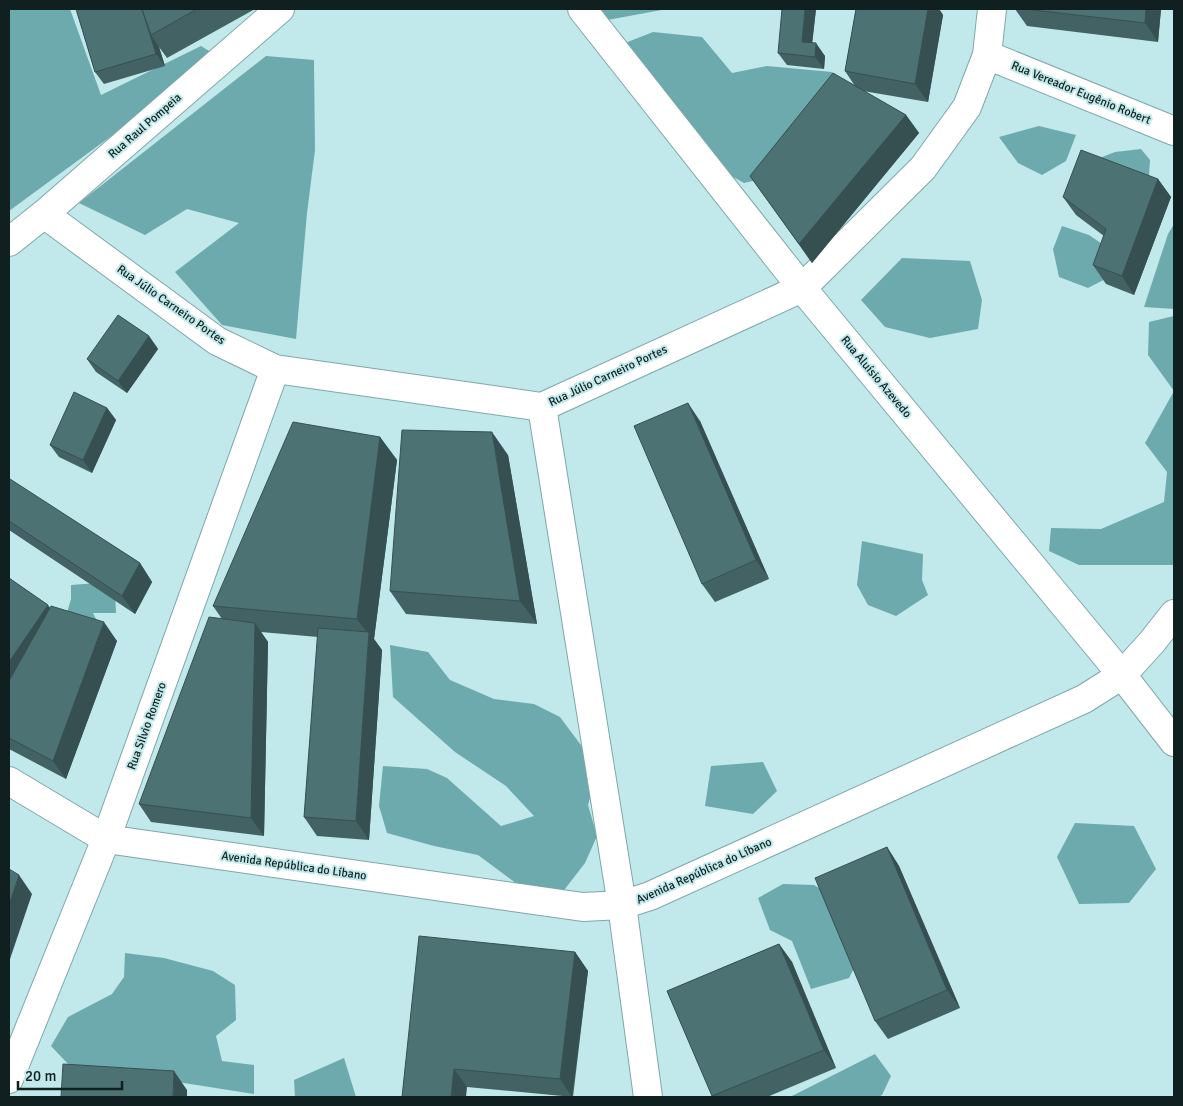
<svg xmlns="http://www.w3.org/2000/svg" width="1183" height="1106" font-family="Signika,sans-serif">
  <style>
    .forest { fill: #6caaad }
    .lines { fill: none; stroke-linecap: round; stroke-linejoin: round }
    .minor-casing { stroke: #80a6a8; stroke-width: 30 }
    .minor { stroke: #fff; stroke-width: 28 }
    .wall { fill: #426264 }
    .shaded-wall { fill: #365051 }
    .building { fill: #4d7274; stroke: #365051 }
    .labels { text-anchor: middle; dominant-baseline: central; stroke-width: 4; stroke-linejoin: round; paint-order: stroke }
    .street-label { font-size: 12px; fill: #102020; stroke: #c1e9eb }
  </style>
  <rect width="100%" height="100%" fill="#c1e9eb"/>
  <g class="forest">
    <polygon points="9,9 70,9 101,95 201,46 219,57 9,211"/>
    <polygon points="595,9 667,9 602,21"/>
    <polygon points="653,32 702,37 732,73 767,66 832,72 844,84 757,180 744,183 717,168 620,45"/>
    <polygon points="266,56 314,60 315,150 307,213 296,339 222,325 175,272 239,223 187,209 145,235 79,203"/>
    <polygon points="1039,126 1076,135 1066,161 1042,175 1018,163 999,137"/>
    <polygon points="1141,149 1150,160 1149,176 1097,159 1115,152"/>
    <polygon points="1174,224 1174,309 1144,307 1168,234"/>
    <polygon points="1062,226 1089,235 1111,250 1117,273 1088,288 1059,277 1053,249"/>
    <polygon points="902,258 970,261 982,300 978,329 930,338 885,327 861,300"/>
    <polygon points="1174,316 1174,565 1079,565 1049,551 1051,528 1101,529 1164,502 1167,472 1145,443 1174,391 1148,355 1149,322"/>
    <polygon points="862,541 923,554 922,580 928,595 896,616 868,605 857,585"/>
    <polygon points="98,583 115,593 116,613 93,613 102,631 66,616 71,599 71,585"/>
    <polygon points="390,645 428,652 450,680 494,699 534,704 560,717 598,768 588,805 597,836 585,863 558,898 524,889 478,855 434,846 387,833 379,806 383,766 427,769 447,778 501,826 534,816 506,786 455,752 393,697"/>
    <polygon points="763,762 777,791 753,814 705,806 711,766"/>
    <polygon points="1075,823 1134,826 1156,869 1129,903 1079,904 1057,857"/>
    <polygon points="783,884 814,885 851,907 865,947 849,978 811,989 792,941 770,930 758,898"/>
    <polygon points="125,953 164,958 213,971 235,985 236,1020 216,1036 222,1061 254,1065 254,1094 69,1065 51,1046 68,1017 112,994 124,977"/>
    <polygon points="875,1054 891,1076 882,1095 878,1097 790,1097"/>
    <polygon points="344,1058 356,1097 295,1097 294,1080"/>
  </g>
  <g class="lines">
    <g class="minor-casing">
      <g id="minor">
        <polyline points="582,9 802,288 1122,675 1174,742"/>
        <polyline points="987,55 1174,131"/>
        <polyline points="44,214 217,341 275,369 542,407 802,288 923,168 967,107 987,55 992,9"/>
        <polyline points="9,242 44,214 280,9"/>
        <polyline points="542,407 622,905 648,1097"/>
        <polyline points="9,781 106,839 583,907 622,905 650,896 1084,699 1122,675 1152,642 1174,614"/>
        <polyline points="9,1079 106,839 275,369"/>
      </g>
    </g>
    <use href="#minor" class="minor"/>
  </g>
  <g class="wall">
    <polygon points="76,9 255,9 167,58 159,47 165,66 104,84 95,72"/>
    <polygon points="816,9 812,43 825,56 824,69 787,65 778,53"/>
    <polygon points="856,9 939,9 943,15 928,102 863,91 906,115 919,133 812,263 750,176 855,86 845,71"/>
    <polygon points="1015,9 1161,9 1158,42 1027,26"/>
    <polygon points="1158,179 1171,197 1134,295 1106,284 1093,265 1104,236 1076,215 1063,197"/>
    <polygon points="149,336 158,349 127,393 96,372 87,359"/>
    <polygon points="107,408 116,420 92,473 59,457 50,445"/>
    <polygon points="700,421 769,579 715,602 702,584"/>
    <polygon points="380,437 397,460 374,639 382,650 369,840 317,836 304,817 318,637 261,632 268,642 264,836 151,822 139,804 222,619 213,606"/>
    <polygon points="508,455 537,624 406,614 390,591"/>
    <polygon points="9,480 140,563 152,582 135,614 9,530"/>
    <polygon points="9,578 50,608 117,641 66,779 9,749"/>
    <polygon points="887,847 899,866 960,1008 888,1039 875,1021"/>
    <polygon points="779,944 792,962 836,1068 767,1097 713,1097 667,991"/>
    <polygon points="575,952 588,971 573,1097 467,1087 402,1097"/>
  </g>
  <g class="shaded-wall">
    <polygon points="142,9 151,35 159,47 165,66 156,54"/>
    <polygon points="805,9 816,9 811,54 802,42"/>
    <polygon points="928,9 939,9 943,15 928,102 915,84"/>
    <polygon points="1146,9 1161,9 1158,42 1145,23"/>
    <polygon points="816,43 825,56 824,69 815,57"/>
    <polygon points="906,115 919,133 812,263 799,244"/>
    <polygon points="1158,179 1171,197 1134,295 1122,276"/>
    <polygon points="149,336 158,349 127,393 118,381"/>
    <polygon points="688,403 700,421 769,579 756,560"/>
    <polygon points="107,408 116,420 92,473 83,460"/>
    <polygon points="492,432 508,455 537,624 520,601"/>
    <polygon points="380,437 397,460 374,639 382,650 369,840 356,821 369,635 357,619"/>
    <polygon points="140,563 152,582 135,614 122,596"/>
    <polygon points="48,605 61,624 9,699 9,662"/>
    <polygon points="104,622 117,641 66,779 53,761"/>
    <polygon points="255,623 268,642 264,836 251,818"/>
    <polygon points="887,847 899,866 960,1008 947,990"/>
    <polygon points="19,875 32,894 9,962 9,905"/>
    <polygon points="779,944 792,962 836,1068 824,1050"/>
    <polygon points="575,952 588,971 572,1097 560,1079"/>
    <polygon points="454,1069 467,1087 466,1097 451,1097"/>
    <polygon points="174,1071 187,1090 187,1097 173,1097"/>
  </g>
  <g class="building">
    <polygon points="76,9 142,9 156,54 95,72"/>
    <polygon points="142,9 197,9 151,35"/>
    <polygon points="782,9 805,9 802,42 816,43 815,57 778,53"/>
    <polygon points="856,9 928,9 915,84 845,71"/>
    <polygon points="1025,9 1146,9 1145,23"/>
    <polygon points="833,73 906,115 799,244 750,176"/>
    <polygon points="1081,150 1158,179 1122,276 1093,265 1106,229 1063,197"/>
    <polygon points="118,315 149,336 118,381 87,359"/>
    <polygon points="74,392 107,408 83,460 50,445"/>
    <polygon points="688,403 756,560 702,584 634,426"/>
    <polygon points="293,422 380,437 357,619 213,606"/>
    <polygon points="402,430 492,432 520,601 390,591"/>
    <polygon points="10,479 140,563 122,596 9,521 9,480"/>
    <polygon points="9,578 48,605 9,662"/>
    <polygon points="51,606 104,622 53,761 9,738 9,681"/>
    <polygon points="209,617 255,623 251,818 139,804"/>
    <polygon points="318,628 369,632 356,821 304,817"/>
    <polygon points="887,847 947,990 875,1021 815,878"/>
    <polygon points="9,869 19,875 9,905"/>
    <polygon points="419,936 575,952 560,1079 454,1069 451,1097 402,1097"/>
    <polygon points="779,944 824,1050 712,1096 667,991"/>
    <polygon points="63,1064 174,1071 173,1097 61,1097"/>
  </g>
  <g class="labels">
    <g class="street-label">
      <text transform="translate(1081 93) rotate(22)">Rua Vereador Eugênio Robert</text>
      <text transform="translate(145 126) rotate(-41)">Rua Raul Pompeia</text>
      <text transform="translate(171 305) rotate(35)">Rua Júlio Carneiro Portes</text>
      <text transform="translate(608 376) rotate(-25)">Rua Júlio Carneiro Portes</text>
      <text transform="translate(876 377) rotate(50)">Rua Aluísio Azevedo</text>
      <text transform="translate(147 726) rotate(-70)">Rua Silvio Romero</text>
      <text transform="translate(294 866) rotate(8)">Avenida República do Líbano</text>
      <text transform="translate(704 871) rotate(-24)">Avenida República do Líbano</text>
    </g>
  </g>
  <rect width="1183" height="1106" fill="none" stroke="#102020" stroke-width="20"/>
  <path d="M18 1081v8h104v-8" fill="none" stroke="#102020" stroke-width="2.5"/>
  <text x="25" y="1081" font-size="15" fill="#102020" stroke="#c1e9eb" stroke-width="4" paint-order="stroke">20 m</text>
</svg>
